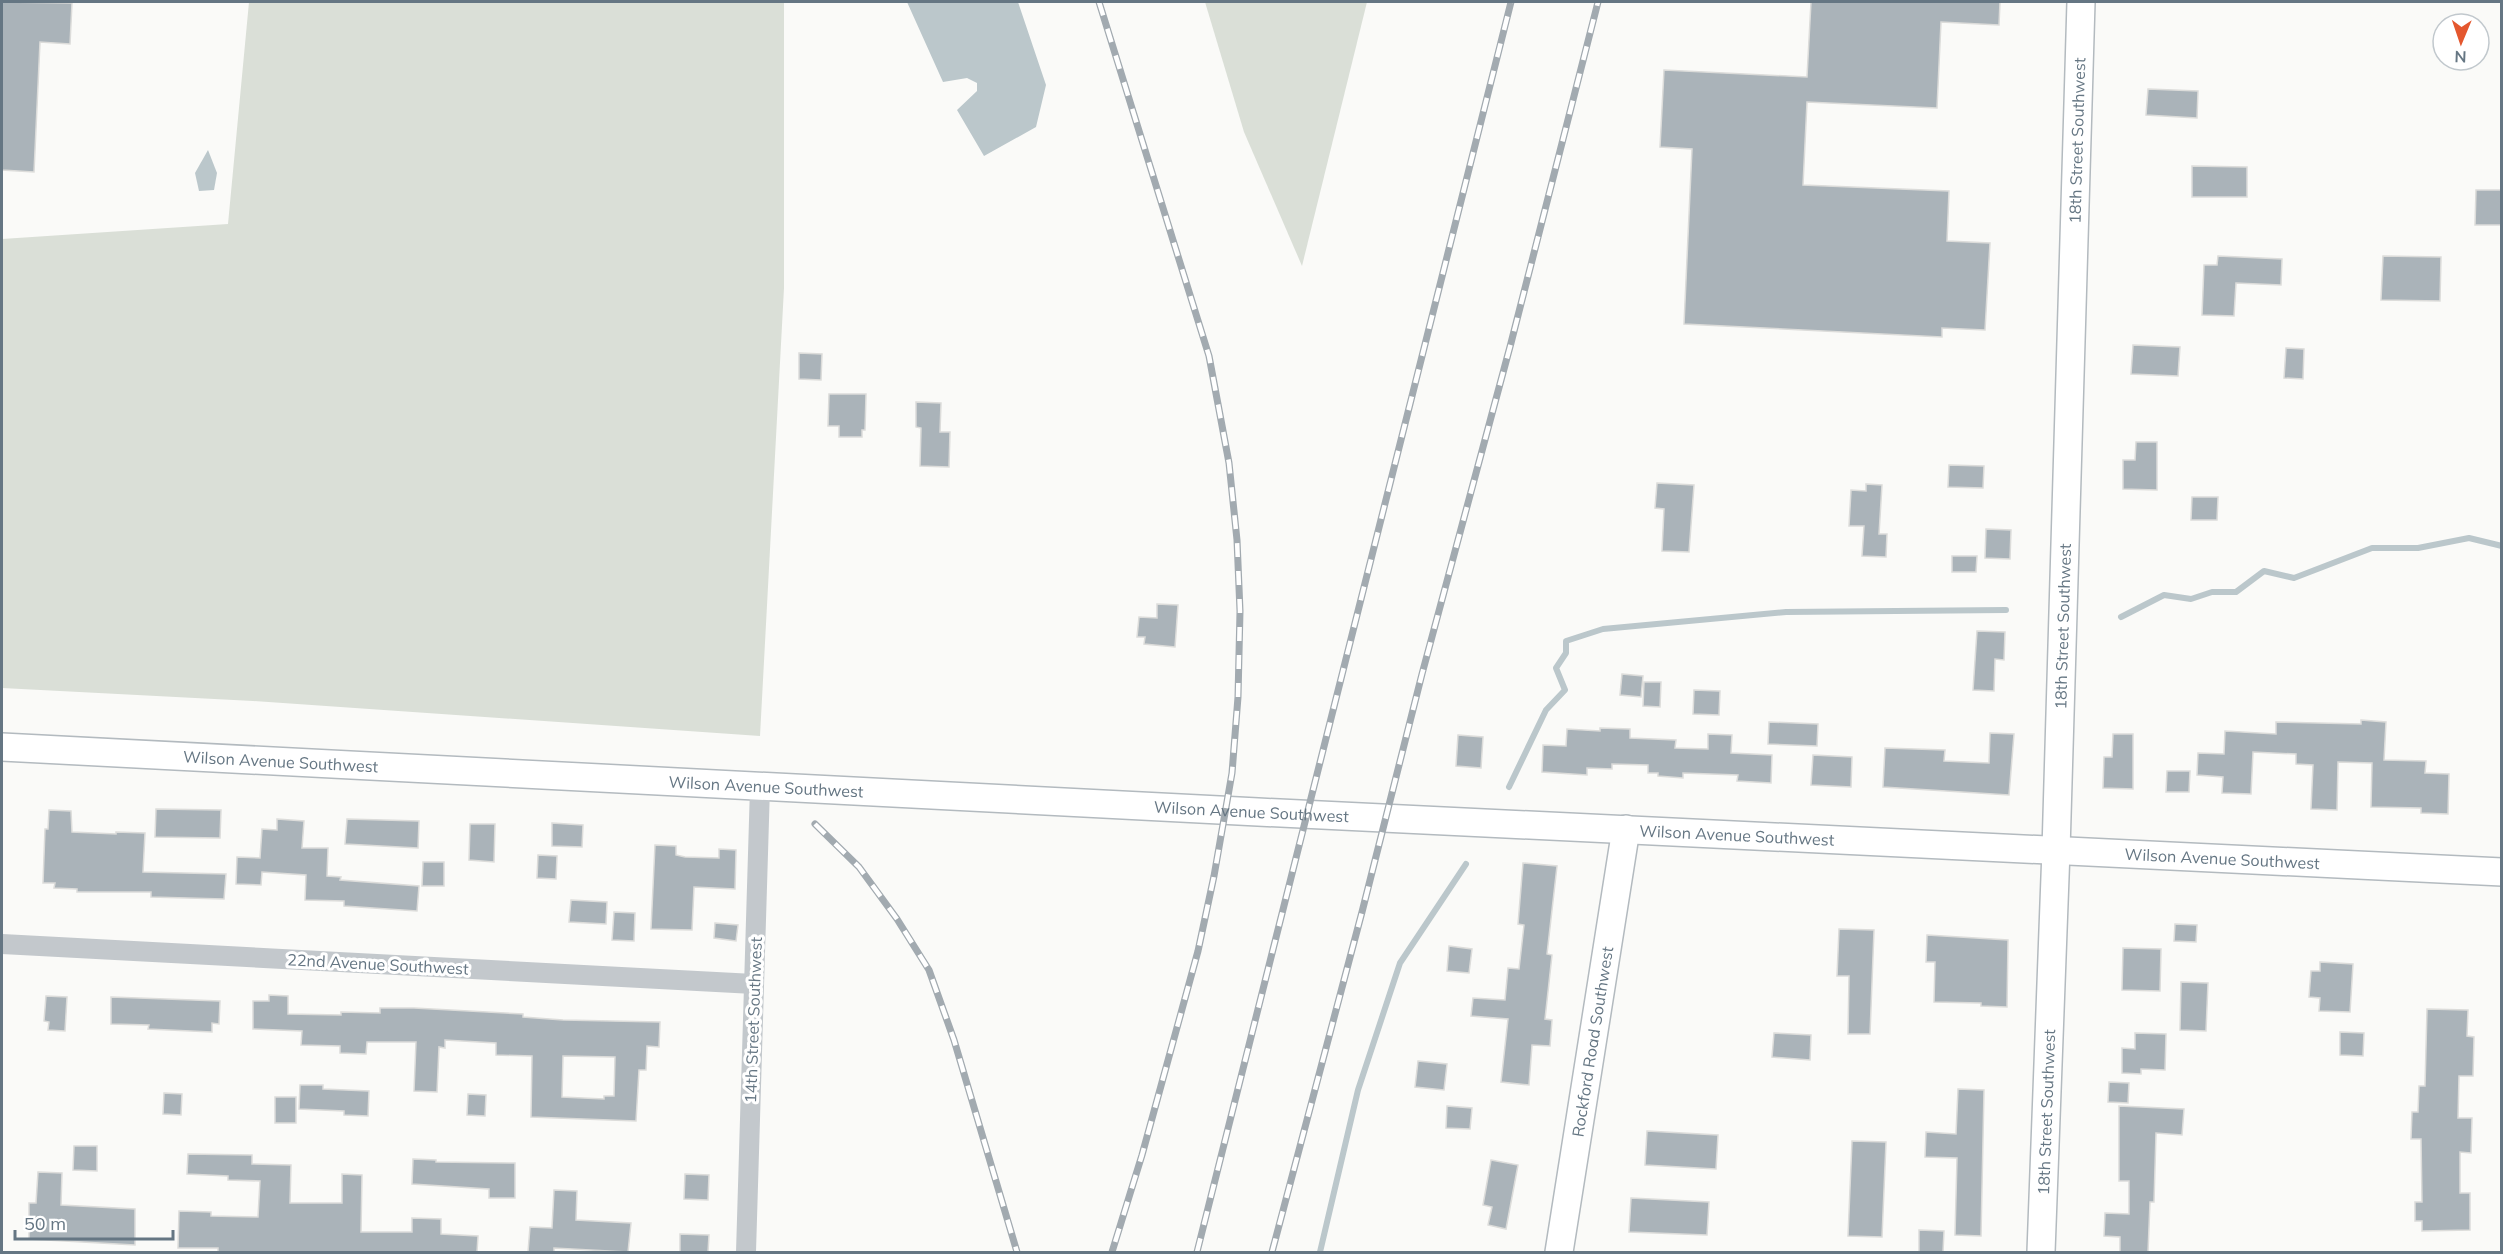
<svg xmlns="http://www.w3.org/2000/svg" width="2503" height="1254" font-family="Mulish,sans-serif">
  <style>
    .green { fill: #dadfd7 }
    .water { fill: #bbc7cb }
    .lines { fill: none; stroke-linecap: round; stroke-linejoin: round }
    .stream { stroke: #bbc7cb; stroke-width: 6 }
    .building { fill: #aab3b9; stroke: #dcdcda; stroke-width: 1.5; fill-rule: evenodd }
    .secondary-casing { stroke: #b3babf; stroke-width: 30 }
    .street { stroke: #c3c8cc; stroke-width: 20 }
    .secondary { stroke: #fff; stroke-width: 27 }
    .rail-casing { stroke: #a2aab0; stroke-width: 7 }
    .rail { stroke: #fff; stroke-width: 4.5; stroke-dasharray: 14; stroke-linecap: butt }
    .labels { text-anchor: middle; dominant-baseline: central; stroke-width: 6; stroke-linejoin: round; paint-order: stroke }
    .street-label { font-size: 16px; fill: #657683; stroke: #fff }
  </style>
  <rect width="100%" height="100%" fill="#fafaf8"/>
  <g class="green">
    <polygon points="249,2 784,2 784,288 760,736 253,701 2,688 2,239 228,224"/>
    <polygon points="1205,2 1367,2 1302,266 1244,132"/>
  </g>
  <g class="water">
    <polygon points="907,2 1018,2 1046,85 1036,127 984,156 957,110 977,91 977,83 967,78 943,82"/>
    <polygon points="208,150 217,173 214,190 199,191 195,173"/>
  </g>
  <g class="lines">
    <g class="stream">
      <polyline points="2121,617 2164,595 2191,599 2212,592 2236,592 2264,571 2294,578 2372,548 2418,548 2469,538 2502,546"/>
      <polyline points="1509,787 1546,710 1565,690 1556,668 1566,653 1566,641 1603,629 1786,612 2006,610"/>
      <polyline points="1320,1252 1358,1090 1400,963 1466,864"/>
    </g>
  </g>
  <g class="building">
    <polygon points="2,2 72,3 70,44 40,42 34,172 2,170"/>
    <polygon points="1811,2 2000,2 1999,25 1941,22 1937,108 1807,102 1803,185 1949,191 1947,241 1990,243 1985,330 1942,328 1942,337 1684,324 1692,149 1660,147 1664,70 1807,77"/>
    <polygon points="2148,89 2198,91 2197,118 2146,115"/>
    <polygon points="2192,166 2247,167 2247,197 2192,197"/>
    <polygon points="2476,190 2502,190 2502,225 2475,225"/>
    <polygon points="2218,256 2282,259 2281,285 2236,283 2234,316 2202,315 2204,265 2217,265"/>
    <polygon points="2383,256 2441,257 2440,301 2381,300"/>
    <polygon points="2133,345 2180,347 2178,376 2131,374"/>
    <polygon points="2286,348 2304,349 2303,379 2284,378"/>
    <polygon points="799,353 822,354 821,380 799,379"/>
    <polygon points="829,394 866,394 865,430 862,430 862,437 839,437 839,426 828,426"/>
    <polygon points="916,402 941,403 940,432 950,432 949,467 920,466 921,428 916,427"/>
    <polygon points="2136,442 2157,442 2157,490 2123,489 2123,460 2135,460"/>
    <polygon points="1949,465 1984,466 1983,488 1948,487"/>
    <polygon points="1657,483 1694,485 1689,552 1662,551 1664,509 1655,508"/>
    <polygon points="1866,484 1882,485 1879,534 1887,534 1886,557 1862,556 1864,526 1849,526 1851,490 1866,491"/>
    <polygon points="2192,497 2218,497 2217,520 2191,520"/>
    <polygon points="1986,529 2011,530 2010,559 1985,558"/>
    <polygon points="1952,556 1977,556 1976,572 1952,572"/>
    <polygon points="1157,604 1178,605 1175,647 1144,644 1145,637 1137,637 1139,617 1157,618"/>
    <polygon points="1977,631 2005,632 2004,660 1995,659 1994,691 1973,690"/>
    <polygon points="1622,674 1643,676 1641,697 1620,695"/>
    <polygon points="1644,682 1661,682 1660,707 1643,706"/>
    <polygon points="1694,690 1720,691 1719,715 1693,714"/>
    <polygon points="2361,720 2386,722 2384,760 2426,761 2425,773 2449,774 2448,814 2421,813 2421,808 2371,807 2372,763 2338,762 2337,810 2311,809 2313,765 2296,764 2296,754 2253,752 2251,794 2222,793 2223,777 2197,775 2198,753 2224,754 2225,731 2276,734 2276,722 2361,724"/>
    <polygon points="1769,722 1818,724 1817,746 1768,744"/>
    <polygon points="1600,728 1630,729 1630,738 1676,740 1675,748 1708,749 1708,734 1732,735 1731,753 1772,755 1771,783 1737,781 1738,775 1683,773 1683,778 1658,776 1658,773 1648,773 1648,765 1612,764 1612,769 1587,768 1587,775 1542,772 1543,745 1566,746 1567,729 1600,731"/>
    <polygon points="1990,733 2014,734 2009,795 1883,787 1885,748 1945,750 1944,761 1989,763"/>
    <polygon points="2113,734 2133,734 2133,789 2103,788 2104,757 2112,757"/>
    <polygon points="1458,735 1483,737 1481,768 1456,766"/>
    <polygon points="1813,755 1852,757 1851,787 1811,785"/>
    <polygon points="2167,771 2190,771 2189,792 2166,792"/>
    <polygon points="156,809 221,810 220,838 155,837"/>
    <polygon points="49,810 71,811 72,832 116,834 116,832 145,833 143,872 226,874 224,899 151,897 151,892 77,892 77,889 54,888 55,883 43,883 45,829 48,829"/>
    <polygon points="277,819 304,821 302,848 328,848 327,876 341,877 340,880 419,886 417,911 344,906 344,901 305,900 306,875 262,872 261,885 236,884 237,857 260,858 262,829 277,830"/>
    <polygon points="347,819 419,821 418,848 345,844"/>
    <polygon points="552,823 583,825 582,847 552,846"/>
    <polygon points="470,824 495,824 494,862 469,860"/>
    <polygon points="655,845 676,846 676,855 685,857 719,858 719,849 736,850 735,889 694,887 692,930 651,929"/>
    <polygon points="538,855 557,856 556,879 537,878"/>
    <polygon points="423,862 444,862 444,886 422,886"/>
    <polygon points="1523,863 1557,866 1547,954 1552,955 1545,1019 1552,1020 1550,1046 1532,1045 1529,1085 1501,1082 1508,1019 1471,1016 1473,998 1505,1000 1508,968 1519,969 1524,925 1518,924"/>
    <polygon points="571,900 607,902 606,924 569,922"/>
    <polygon points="614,912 635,913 634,941 612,940"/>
    <polygon points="715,923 738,925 736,941 714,938"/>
    <polygon points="2175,924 2197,925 2196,942 2174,941"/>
    <polygon points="1839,929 1874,930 1870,1034 1848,1034 1849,976 1837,976"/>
    <polygon points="1927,935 2008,940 2007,1007 1981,1006 1981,1003 1934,1002 1935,962 1926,962"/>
    <polygon points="1449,946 1472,949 1469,973 1447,971"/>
    <polygon points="2123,948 2161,949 2160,991 2122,990"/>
    <polygon points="2320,962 2353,964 2350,1012 2319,1011 2320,998 2309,997 2311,971 2320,971"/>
    <polygon points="2181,982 2208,983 2206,1031 2180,1030"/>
    <path d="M269,995L288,996V1014L341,1015V1012L380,1013V1008H414L523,1014V1017L563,1020L660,1022L659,1047L647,1046L646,1070H639L636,1121L531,1117L532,1056L496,1055V1043L445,1040V1048L439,1047L437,1092L414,1091L416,1042H367L366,1054L340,1053V1046L301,1045L302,1031L253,1029V1001H269ZM563,1056L615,1057L614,1096H604V1099L562,1097Z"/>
    <polygon points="46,996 67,997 65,1031 48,1030 49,1022 44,1021"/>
    <polygon points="111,997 220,1001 219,1024 212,1023 212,1032 148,1029 149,1025 111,1024"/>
    <polygon points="2427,1009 2468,1010 2467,1036 2474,1037 2473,1076 2459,1076 2458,1118 2472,1118 2471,1153 2460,1152 2460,1193 2470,1193 2470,1230 2422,1231 2422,1221 2415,1221 2415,1202 2422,1202 2421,1139 2411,1139 2412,1112 2418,1112 2419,1086 2425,1086"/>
    <polygon points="2340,1032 2364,1033 2363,1056 2340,1055"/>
    <polygon points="1774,1033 1811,1035 1810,1060 1772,1057"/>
    <polygon points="2135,1033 2166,1034 2165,1070 2141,1069 2141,1074 2122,1073 2122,1048 2135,1049"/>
    <polygon points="1418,1061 1447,1064 1444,1090 1415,1087"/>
    <polygon points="2109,1082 2129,1083 2128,1103 2108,1102"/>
    <polygon points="300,1085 323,1085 323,1089 369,1091 368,1116 344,1115 344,1111 299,1109"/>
    <polygon points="1958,1089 1984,1090 1981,1236 1955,1235 1957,1158 1925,1157 1926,1132 1956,1134"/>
    <polygon points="164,1093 182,1094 181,1115 163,1114"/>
    <polygon points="468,1094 486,1095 485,1116 467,1115"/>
    <rect x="275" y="1097" width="21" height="26"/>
    <polygon points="1447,1106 1472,1108 1470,1129 1446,1128"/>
    <polygon points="2119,1106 2184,1109 2182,1135 2156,1133 2154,1202 2150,1202 2148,1252 2120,1252 2120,1237 2104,1236 2105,1213 2129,1214 2129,1181 2119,1181"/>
    <polygon points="1647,1131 1718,1135 1716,1169 1645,1165"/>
    <polygon points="1852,1141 1886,1142 1882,1237 1848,1236"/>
    <polygon points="74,1146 97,1146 97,1171 73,1170"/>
    <polygon points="188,1154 252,1155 252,1164 291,1165 290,1203 342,1203 342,1174 362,1175 361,1232 412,1232 412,1218 441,1219 441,1234 478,1236 477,1252 218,1252 218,1248 178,1248 179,1211 211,1212 211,1216 258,1217 260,1181 228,1180 228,1176 187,1174"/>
    <polygon points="413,1159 436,1160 436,1162 515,1163 515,1198 489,1198 489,1189 412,1184"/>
    <polygon points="1491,1160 1518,1165 1506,1229 1488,1225 1492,1207 1483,1205"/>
    <polygon points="38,1172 62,1173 61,1205 135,1209 135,1245 29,1239 29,1203 36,1203"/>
    <polygon points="685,1174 709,1175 708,1200 684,1199"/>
    <polygon points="554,1190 577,1191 576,1220 631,1223 628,1252 554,1248 554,1252 528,1252 530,1227 552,1228"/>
    <polygon points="1631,1198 1709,1202 1707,1235 1629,1232"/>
    <polygon points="1919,1230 1944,1231 1943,1252 1919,1252"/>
    <polygon points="680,1234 709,1235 708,1252 680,1252"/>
  </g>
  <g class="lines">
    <g class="secondary-casing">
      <g id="secondary">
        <path id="s1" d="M2,747L1258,812L2502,872"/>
        <path id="s2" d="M1559,1252L1626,829"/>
        <path id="s3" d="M2041,1252L2056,850L2081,2"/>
      </g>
    </g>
    <g class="street">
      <polyline points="2,944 754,984"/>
      <polyline points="746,1252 760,787"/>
    </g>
    <use href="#secondary" class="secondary"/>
    <g class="rail-casing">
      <g id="rail">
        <polyline points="1099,2 1209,356 1229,463 1237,540 1240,611 1238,697 1232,773 1214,876 1198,951 1142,1155 1112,1252"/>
        <polyline points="815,824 859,867 897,919 929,970 954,1040 1017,1252"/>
        <polyline points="1197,1252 1511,2"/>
        <polyline points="1272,1252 1362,912 1422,674 1511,343 1598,2"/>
      </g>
    </g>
    <use href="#rail" class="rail"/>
  </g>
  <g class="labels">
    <g class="street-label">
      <text stroke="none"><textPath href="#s3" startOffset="1112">18th Street Southwest</textPath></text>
      <text stroke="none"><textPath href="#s3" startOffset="626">18th Street Southwest</textPath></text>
      <text stroke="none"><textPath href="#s1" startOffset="279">Wilson Avenue Southwest</textPath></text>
      <text stroke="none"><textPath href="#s1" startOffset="765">Wilson Avenue Southwest</textPath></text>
      <text stroke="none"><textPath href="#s1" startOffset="1251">Wilson Avenue Southwest</textPath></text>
      <text stroke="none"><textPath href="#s1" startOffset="1737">Wilson Avenue Southwest</textPath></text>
      <text stroke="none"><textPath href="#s1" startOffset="2223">Wilson Avenue Southwest</textPath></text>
      <text transform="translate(378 964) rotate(3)">22nd Avenue Southwest</text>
      <text transform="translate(753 1020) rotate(-88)">14th Street Southwest</text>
      <text stroke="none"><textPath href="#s2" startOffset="213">Rockford Road Southwest</textPath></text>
      <text stroke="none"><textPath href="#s3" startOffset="140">18th Street Southwest</textPath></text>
    </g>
  </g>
  <rect width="2503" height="1254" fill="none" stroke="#657683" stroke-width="6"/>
  <g transform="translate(2461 42) rotate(182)"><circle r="28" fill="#ffffff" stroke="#c1c8cd" stroke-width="1.5"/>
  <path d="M0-4.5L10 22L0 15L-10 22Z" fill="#e4572e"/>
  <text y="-9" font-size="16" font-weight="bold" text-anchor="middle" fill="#657683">N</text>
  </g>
  <path d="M15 1230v9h158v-9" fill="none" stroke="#657683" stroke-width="3"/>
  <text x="24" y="1230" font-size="18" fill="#657683" stroke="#ffffff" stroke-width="4.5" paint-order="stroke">50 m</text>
</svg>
